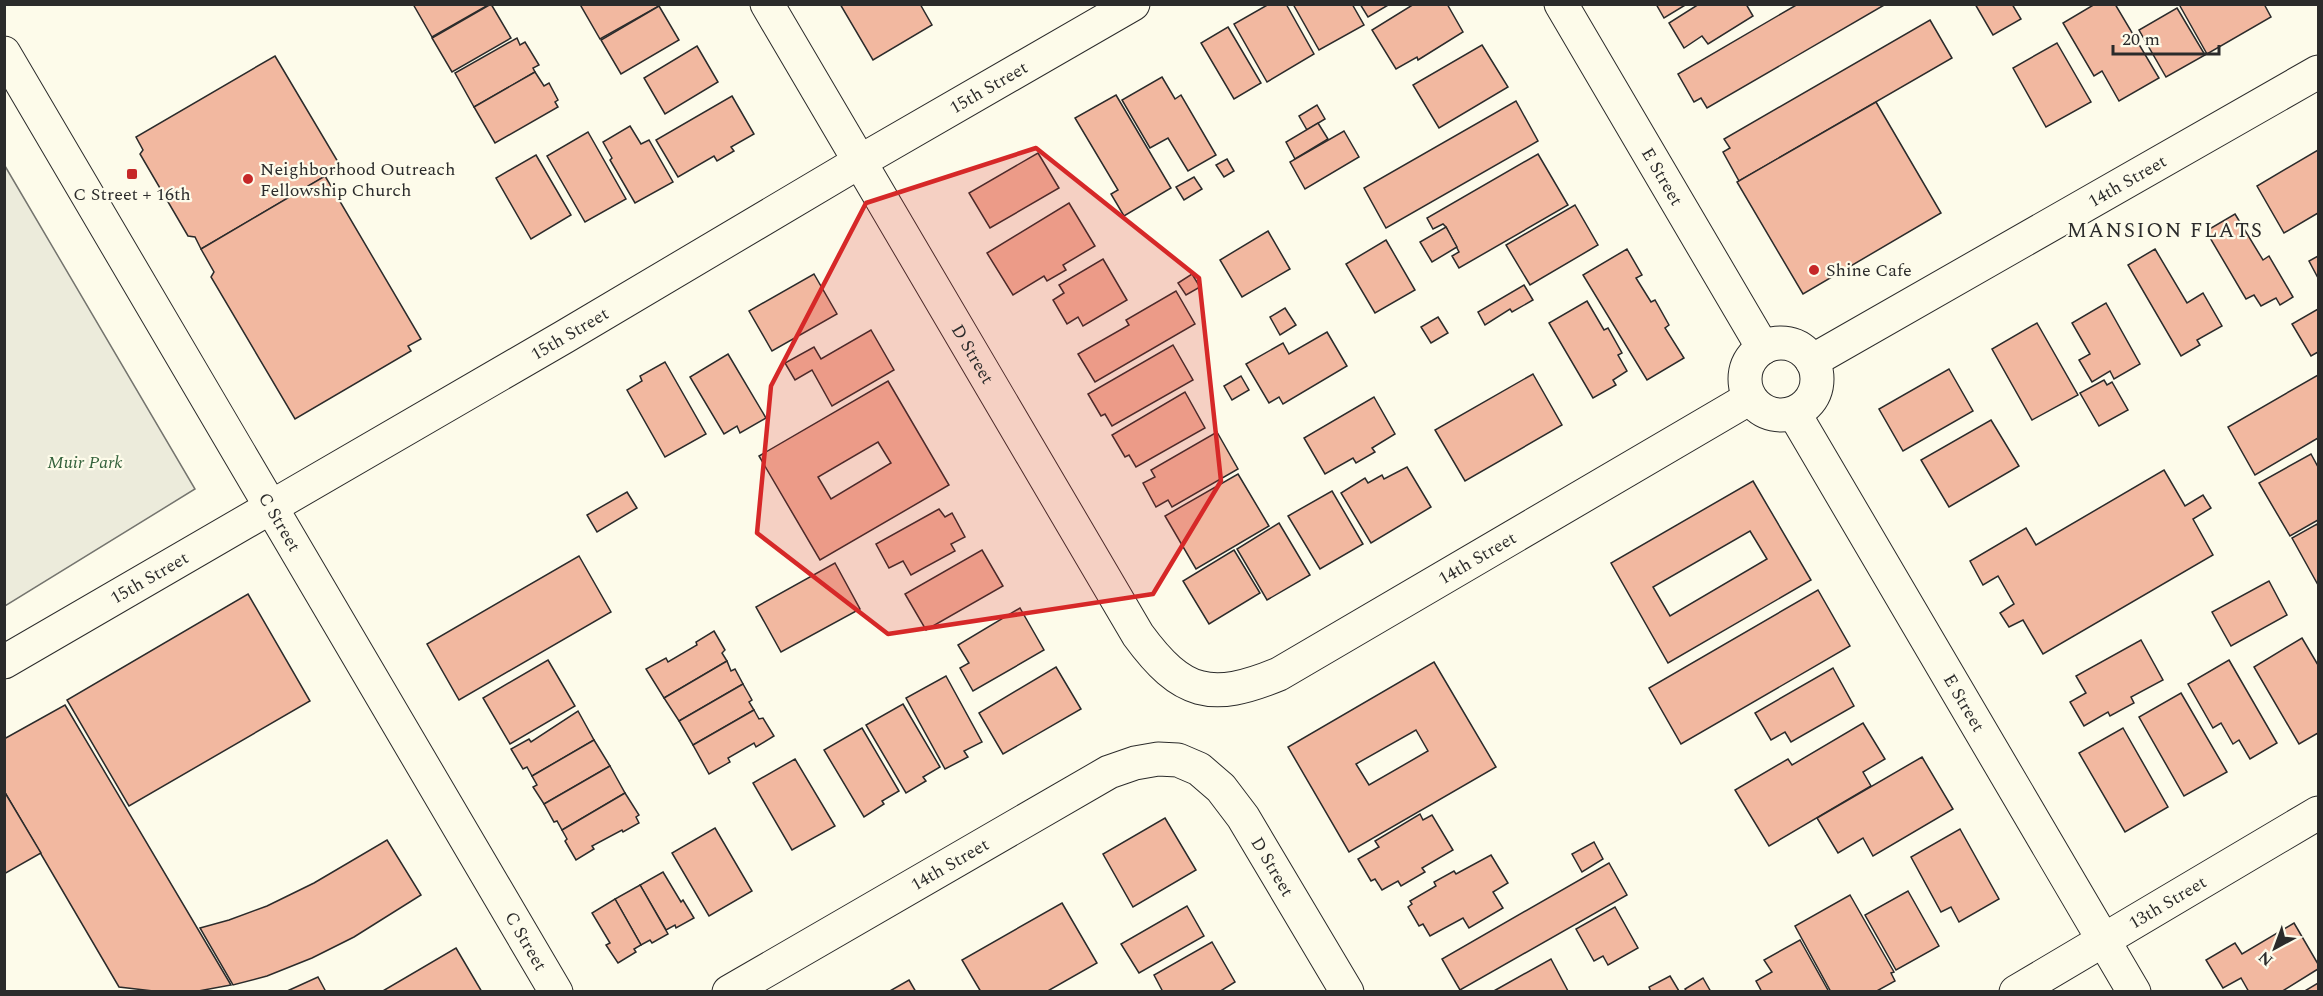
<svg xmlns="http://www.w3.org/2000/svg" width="2323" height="996" font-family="Spectral,serif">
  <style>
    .green { fill: #ecebdb; stroke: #74746e; stroke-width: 1.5 }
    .building { fill: #f2b8a0; stroke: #2b2b2b; stroke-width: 1.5; fill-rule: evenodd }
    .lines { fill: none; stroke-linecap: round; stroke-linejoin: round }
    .minor-casing { stroke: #2b2b2b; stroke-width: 35 }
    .minor { stroke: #fdfbea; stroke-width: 33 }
    .marked { fill: #d62828; fill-opacity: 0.2; stroke: #d62828; stroke-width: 4.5; stroke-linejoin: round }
    .poi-dot { fill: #c62828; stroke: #fdfbea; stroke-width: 2 }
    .labels { text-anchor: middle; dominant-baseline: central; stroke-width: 4.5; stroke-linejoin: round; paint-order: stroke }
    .street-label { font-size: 18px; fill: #2b2b2b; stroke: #fdfbea }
    .poi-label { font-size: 18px; fill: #2b2b2b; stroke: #fdfbea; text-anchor: start }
    .park-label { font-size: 18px; font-style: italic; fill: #34623c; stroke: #fdfbea }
    .quarter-label { font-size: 21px; letter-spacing: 1.5px; fill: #2b2b2b; stroke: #fdfbea }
  </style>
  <rect width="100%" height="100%" fill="#fdfbea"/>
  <polygon class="green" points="5,166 195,489 5,606"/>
  <g class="building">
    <polygon points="413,4 490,4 432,37"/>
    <polygon points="491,4 511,38 452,72 432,38"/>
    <polygon points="583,4 658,4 659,6 600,39 581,6"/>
    <polygon points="840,4 920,4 932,25 873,60"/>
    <polygon points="1269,4 1286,4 1314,54 1267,82 1234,24"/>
    <polygon points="1293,4 1352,4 1364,25 1319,50"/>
    <polygon points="1360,4 1390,4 1368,17"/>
    <polygon points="1414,4 1447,4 1463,32 1418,60 1417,57 1396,69 1372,30"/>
    <polygon points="1656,4 1687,4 1664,18"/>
    <polygon points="1699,4 1746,4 1753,16 1708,44 1702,36 1684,48 1669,23"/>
    <polygon points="1798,4 1886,4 1707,108 1701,98 1694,102 1678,74"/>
    <polygon points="1975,4 2012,4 2021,19 1993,35"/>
    <polygon points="2095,4 2115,4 2159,78 2119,101 2102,71 2094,76 2063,23"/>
    <polygon points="2182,4 2264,4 2271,17 2207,54 2180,6"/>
    <polygon points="659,6 679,40 621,74 601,40"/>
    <polygon points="2177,8 2205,55 2166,77 2139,30"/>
    <polygon points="1930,20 1952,58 1739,181 1723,152 1730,148 1724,139"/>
    <polygon points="1228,27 1261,83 1234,99 1201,43"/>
    <polygon points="517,38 520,45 525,42 539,65 533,68 535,72 474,107 455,73"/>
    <polygon points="2057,43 2091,102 2046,127 2013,68"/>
    <polygon points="1482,45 1508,87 1439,128 1413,85"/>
    <polygon points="697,46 718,82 665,114 644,78"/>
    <polygon points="275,56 341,167 201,249 195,237 188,236 140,154 143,150 136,137"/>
    <polygon points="535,72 544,86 549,83 558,100 555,102 558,107 495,143 474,107"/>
    <polygon points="1162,77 1175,99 1181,95 1216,155 1188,171 1168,138 1150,148 1122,100"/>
    <polygon points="1116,95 1171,188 1124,216 1111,194 1118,190 1075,118"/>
    <polygon points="732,96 754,134 731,147 734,151 717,161 714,156 678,177 656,140"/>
    <polygon points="1516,101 1538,141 1386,228 1364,188"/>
    <polygon points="1876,102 1941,213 1803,294 1737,182"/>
    <polygon points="1317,105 1325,119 1307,130 1299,116"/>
    <polygon points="1318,123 1328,139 1295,159 1286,142"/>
    <polygon points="630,126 641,144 649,140 673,182 635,203 610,160 612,158 603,142"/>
    <polygon points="1344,131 1359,157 1305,189 1290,162"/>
    <polygon points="588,132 626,199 585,222 547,156"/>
    <polygon points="2318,150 2318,213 2284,233 2257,186"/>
    <polygon points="1038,153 1059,188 990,228 969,193"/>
    <polygon points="1538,154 1568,205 1459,268 1452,256 1459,252 1446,227 1443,224 1433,229 1427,218"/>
    <polygon points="536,155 571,215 531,239 496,178"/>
    <polygon points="1227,159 1234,171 1224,177 1216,165"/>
    <polygon points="325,176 421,339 408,346 411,351 295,419 211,277 214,272 201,249"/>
    <polygon points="1194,177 1202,189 1184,200 1176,187"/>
    <polygon points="1069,203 1095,246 1063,265 1066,270 1047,281 1044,276 1013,295 987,253"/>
    <polygon points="1575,205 1598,245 1530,285 1506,245"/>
    <polygon points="2235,214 2263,260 2269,256 2293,297 2280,305 2276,298 2261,306 2254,295 2246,299 2206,231"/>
    <polygon points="1446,227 1457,247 1432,262 1420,242"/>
    <polygon points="1268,231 1290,269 1242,297 1220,260"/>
    <polygon points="1386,240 1415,290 1375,313 1346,264"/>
    <polygon points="1627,249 1642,275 1636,278 1651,302 1655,300 1669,325 1665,328 1684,358 1647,380 1583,275"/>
    <polygon points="2155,249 2187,303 2203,293 2222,326 2197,340 2200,345 2181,356 2128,265"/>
    <polygon points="2318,256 2318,278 2309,261"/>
    <polygon points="1103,259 1127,300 1083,326 1078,317 1067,324 1053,300 1064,293 1059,285"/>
    <polygon points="814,274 837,314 772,351 749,311"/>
    <polygon points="1192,274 1200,287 1186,295 1178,283"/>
    <polygon points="1524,285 1533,300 1512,312 1510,309 1485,325 1478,312"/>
    <polygon points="1176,291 1195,324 1095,382 1078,354 1129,325 1126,320"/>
    <polygon points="1587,301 1604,330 1608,328 1622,353 1618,355 1627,371 1613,380 1616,385 1593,398 1549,323"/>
    <polygon points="2106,303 2140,364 2114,379 2110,371 2092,382 2079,360 2090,354 2072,323"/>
    <polygon points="1285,308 1296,325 1280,335 1270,317"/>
    <polygon points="2318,309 2318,352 2311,356 2292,324"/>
    <polygon points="1438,317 1448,333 1431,343 1421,327"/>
    <polygon points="2037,323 2078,395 2032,420 1992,349"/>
    <polygon points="871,330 894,370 832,406 812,370 795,380 785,363 814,347 821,359"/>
    <polygon points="1327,332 1347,366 1283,404 1279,397 1269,403 1246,364 1283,343 1289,354"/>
    <polygon points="1173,345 1193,380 1112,426 1105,414 1101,416 1088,394"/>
    <polygon points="728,354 766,418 740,433 737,426 724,434 690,377"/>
    <polygon points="665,362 706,434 665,457 627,390 642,381 640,376"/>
    <polygon points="1949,369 1973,411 1903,451 1879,409"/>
    <polygon points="1533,374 1562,425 1465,481 1435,430"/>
    <polygon points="2318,375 2318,438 2255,475 2228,427"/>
    <polygon points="1241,376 1249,390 1232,400 1224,386"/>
    <polygon points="2104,380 2107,385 2112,382 2128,410 2099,426 2080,393"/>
    <path d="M888,381L949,485L820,560L759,456ZM878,442L891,463L831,499L818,477Z"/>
    <polygon points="1185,392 1205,428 1136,467 1129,455 1125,457 1112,435"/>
    <polygon points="1374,397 1395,434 1372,448 1375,452 1356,463 1353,458 1325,474 1304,438"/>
    <polygon points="1991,420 2019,466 1949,507 1921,460"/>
    <polygon points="1217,432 1238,469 1172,507 1168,500 1156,507 1143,483 1155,477 1151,470"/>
    <polygon points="2311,454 2318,467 2318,520 2290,536 2259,483"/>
    <polygon points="1407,467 1431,507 1371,543 1341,493 1365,478 1368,483 1382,475 1384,479"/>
    <polygon points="2164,470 2185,506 2203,495 2211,508 2193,519 2213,555 2043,654 2023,620 2009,627 2000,613 2014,604 1998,576 1983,585 1970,561 2026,528 2036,545"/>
    <polygon points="1238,474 1269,526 1196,569 1165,516"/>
    <path d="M1753,481L1811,580L1668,663L1611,563ZM1750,531L1767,559L1670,616L1653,587Z"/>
    <polygon points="1332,491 1363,544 1320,569 1288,516"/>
    <polygon points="627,492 637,508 597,532 587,515"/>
    <polygon points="939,509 945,517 952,513 965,537 951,544 955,551 911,575 903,561 889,568 876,544"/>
    <polygon points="1279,523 1310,575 1267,600 1237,549"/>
    <polygon points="2317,524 2318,527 2318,585 2292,538"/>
    <polygon points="982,550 1003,586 926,630 905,594"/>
    <polygon points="1234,550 1260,593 1209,624 1183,581"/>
    <polygon points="579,556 611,612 459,700 427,644"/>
    <polygon points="835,563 860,609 781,652 756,607"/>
    <polygon points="2269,581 2287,615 2231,646 2212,612"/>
    <polygon points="1818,590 1850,646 1681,744 1649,688"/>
    <polygon points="248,594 310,701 129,806 67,700"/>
    <polygon points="1020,608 1044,650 973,691 960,668 969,663 958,645"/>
    <polygon points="714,631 725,650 722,653 727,661 664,698 646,669 666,658 668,662 697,645 696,642"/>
    <polygon points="2302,638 2318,665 2318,733 2299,744 2254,667"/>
    <polygon points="2141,640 2163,680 2131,697 2134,703 2110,716 2108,712 2084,726 2070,702 2086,693 2076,676"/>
    <polygon points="548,660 575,706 510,744 483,698"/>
    <polygon points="2229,660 2277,743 2250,759 2239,740 2233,744 2221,723 2213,728 2188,684"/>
    <polygon points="727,661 731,671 735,669 743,684 679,721 664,698"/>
    <path d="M1434,662L1496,767L1349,852L1288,747ZM1416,730L1428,751L1369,785L1356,764Z"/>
    <polygon points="1056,667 1081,709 1003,754 979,713"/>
    <polygon points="1833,668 1854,706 1791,742 1785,732 1771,740 1755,713"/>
    <polygon points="946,676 982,742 964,751 968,757 945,769 906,698"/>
    <polygon points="743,684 752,700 749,702 754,710 693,745 679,721"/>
    <polygon points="2181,693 2227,772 2184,796 2139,717"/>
    <polygon points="903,704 940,767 923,777 926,781 906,793 866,725"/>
    <polygon points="65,705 231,985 193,992 162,992 119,987 4,791 4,739"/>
    <polygon points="754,710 759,719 763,718 774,736 756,747 754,743 728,758 730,762 709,774 693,745"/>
    <polygon points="578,711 594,740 532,776 527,767 523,769 511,749 529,739 531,742"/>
    <polygon points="1863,723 1885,759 1863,772 1871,786 1769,846 1735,790 1788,759 1792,765"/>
    <polygon points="862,728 899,791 882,801 884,804 864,817 824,750"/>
    <polygon points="2123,728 2168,807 2125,832 2079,753"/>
    <polygon points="594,740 610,766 544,804 533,787 537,785 532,776"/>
    <polygon points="1922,757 1953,809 1873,856 1863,838 1838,853 1817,818"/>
    <polygon points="795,759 835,826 792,850 753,783"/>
    <polygon points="610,766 625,793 562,830 557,821 554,822 544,804"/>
    <polygon points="4,791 41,853 4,874"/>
    <polygon points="625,793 639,815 636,817 639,823 623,832 622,830 592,846 594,849 576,860 565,841 567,839 562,830"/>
    <polygon points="1420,814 1423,820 1432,815 1453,850 1422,868 1425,872 1401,886 1398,881 1382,890 1375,879 1371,881 1358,859 1379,847 1375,841"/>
    <polygon points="1165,818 1196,870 1133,907 1103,854"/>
    <polygon points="715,828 752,891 709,916 672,853"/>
    <polygon points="1960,829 1999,899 1959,922 1951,907 1941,912 1911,857"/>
    <polygon points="387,840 421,895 354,937 312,958 267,976 233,985 200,928 229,920 267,906 314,883"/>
    <polygon points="1594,842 1603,859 1582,872 1572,854"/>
    <polygon points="1491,855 1508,883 1493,892 1503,908 1469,928 1463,918 1430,936 1423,924 1419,926 1408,907 1412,904 1410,901 1436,886 1434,882 1454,871 1456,874"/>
    <polygon points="1609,863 1627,895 1460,990 1442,959"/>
    <polygon points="663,872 681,902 683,900 694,918 676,928 675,925 666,930 640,885"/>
    <polygon points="640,885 668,934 652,943 650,940 641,945 615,899"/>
    <polygon points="1908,891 1939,946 1896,970 1865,915"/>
    <polygon points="1850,895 1894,972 1891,973 1895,981 1875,992 1831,992 1795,926"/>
    <polygon points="615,899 641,945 634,949 636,952 618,963 606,945 610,943 592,913"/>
    <polygon points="1062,903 1097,963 1046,992 981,992 962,960"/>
    <polygon points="1187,906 1204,936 1139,973 1121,944"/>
    <polygon points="1615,907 1638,948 1608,965 1603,956 1594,961 1576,929"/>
    <polygon points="2294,923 2318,964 2318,969 2281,992 2249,992 2241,978 2223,988 2206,960 2235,943 2242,954"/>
    <polygon points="1800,940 1829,992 1762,992 1756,981 1772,972 1764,960"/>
    <polygon points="1212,942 1235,982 1219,992 1163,992 1154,975"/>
    <polygon points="456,948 482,992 381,992"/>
    <polygon points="1551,959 1568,991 1492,992"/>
    <polygon points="1670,976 1679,991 1651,992 1649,987"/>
    <polygon points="318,977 326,992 285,992"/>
    <polygon points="1703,978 1711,992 1687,992 1685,989"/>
    <polygon points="909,980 916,992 888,992"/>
    <polygon points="2318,983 2318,992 2303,992"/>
  </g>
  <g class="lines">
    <g class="minor-casing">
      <g id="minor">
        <path id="s1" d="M767,4L1138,635C1182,695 1211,702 1279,674L1750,398"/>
        <path id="s2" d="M1561,4L1763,348"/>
        <path id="s3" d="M4,53L556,992"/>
        <circle cx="1781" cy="379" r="36"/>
        <path id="s4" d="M1812,361L2318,72"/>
        <path id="s5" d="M1794,413L2134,992"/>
        <path id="s6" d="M4,662L564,337L859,162L1133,4"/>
        <path id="s7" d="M729,992L1109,772L1135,763L1158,759L1178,760L1199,769L1221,788L1243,817L1347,992"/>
        <path id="s8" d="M2016,992L2318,813"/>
      </g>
    </g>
    <use href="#minor" class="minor"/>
  </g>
  <path class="marked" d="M1036,148L1199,278L1221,481L1153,594L888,634L757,533L771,386L866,203Z"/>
  <g class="poi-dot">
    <rect x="126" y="168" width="12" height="12" rx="3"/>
    <circle cx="248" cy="179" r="6"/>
    <circle cx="1814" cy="270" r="6"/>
  </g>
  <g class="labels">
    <g class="street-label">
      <text stroke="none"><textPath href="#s6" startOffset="1140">15th Street</textPath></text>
      <text stroke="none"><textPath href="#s2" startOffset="200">E Street</textPath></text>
      <text stroke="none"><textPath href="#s4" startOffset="363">14th Street</textPath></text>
      <text stroke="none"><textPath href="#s6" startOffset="654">15th Street</textPath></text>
      <text stroke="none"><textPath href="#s1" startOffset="406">D Street</textPath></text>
      <text stroke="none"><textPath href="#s3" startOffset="544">C Street</textPath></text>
      <text stroke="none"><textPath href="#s1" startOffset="1126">14th Street</textPath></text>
      <text stroke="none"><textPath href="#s6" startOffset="168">15th Street</textPath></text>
      <text stroke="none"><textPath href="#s5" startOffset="336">E Street</textPath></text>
      <text stroke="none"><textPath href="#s7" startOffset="255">14th Street</textPath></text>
      <text stroke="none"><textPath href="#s7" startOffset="656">D Street</textPath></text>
      <text stroke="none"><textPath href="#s8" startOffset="176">13th Street</textPath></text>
      <text stroke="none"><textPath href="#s3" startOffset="1030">C Street</textPath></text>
    </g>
    <g class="poi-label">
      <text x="260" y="169">Neighborhood Outreach<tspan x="260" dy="21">Fellowship Church</tspan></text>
      <text x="132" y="194" text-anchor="middle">C Street + 16th</text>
      <text x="1826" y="270">Shine Cafe</text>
    </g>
    <g class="park-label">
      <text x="85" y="462">Muir Park</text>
    </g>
    <g class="quarter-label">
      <text x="2165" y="231">MANSION FLATS</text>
    </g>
  </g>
  <rect width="2323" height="996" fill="none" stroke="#2b2b2b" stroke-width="12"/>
  <g transform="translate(2275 948) rotate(221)" stroke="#fdfbea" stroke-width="4.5" paint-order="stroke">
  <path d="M0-4.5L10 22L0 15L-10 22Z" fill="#2b2b2b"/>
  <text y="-9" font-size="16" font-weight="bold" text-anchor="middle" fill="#2b2b2b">N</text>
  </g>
  <path d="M2113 45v9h106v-9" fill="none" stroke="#2b2b2b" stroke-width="3"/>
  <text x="2122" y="45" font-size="18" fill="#2b2b2b" stroke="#fdfbea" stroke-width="4.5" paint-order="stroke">20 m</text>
</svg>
